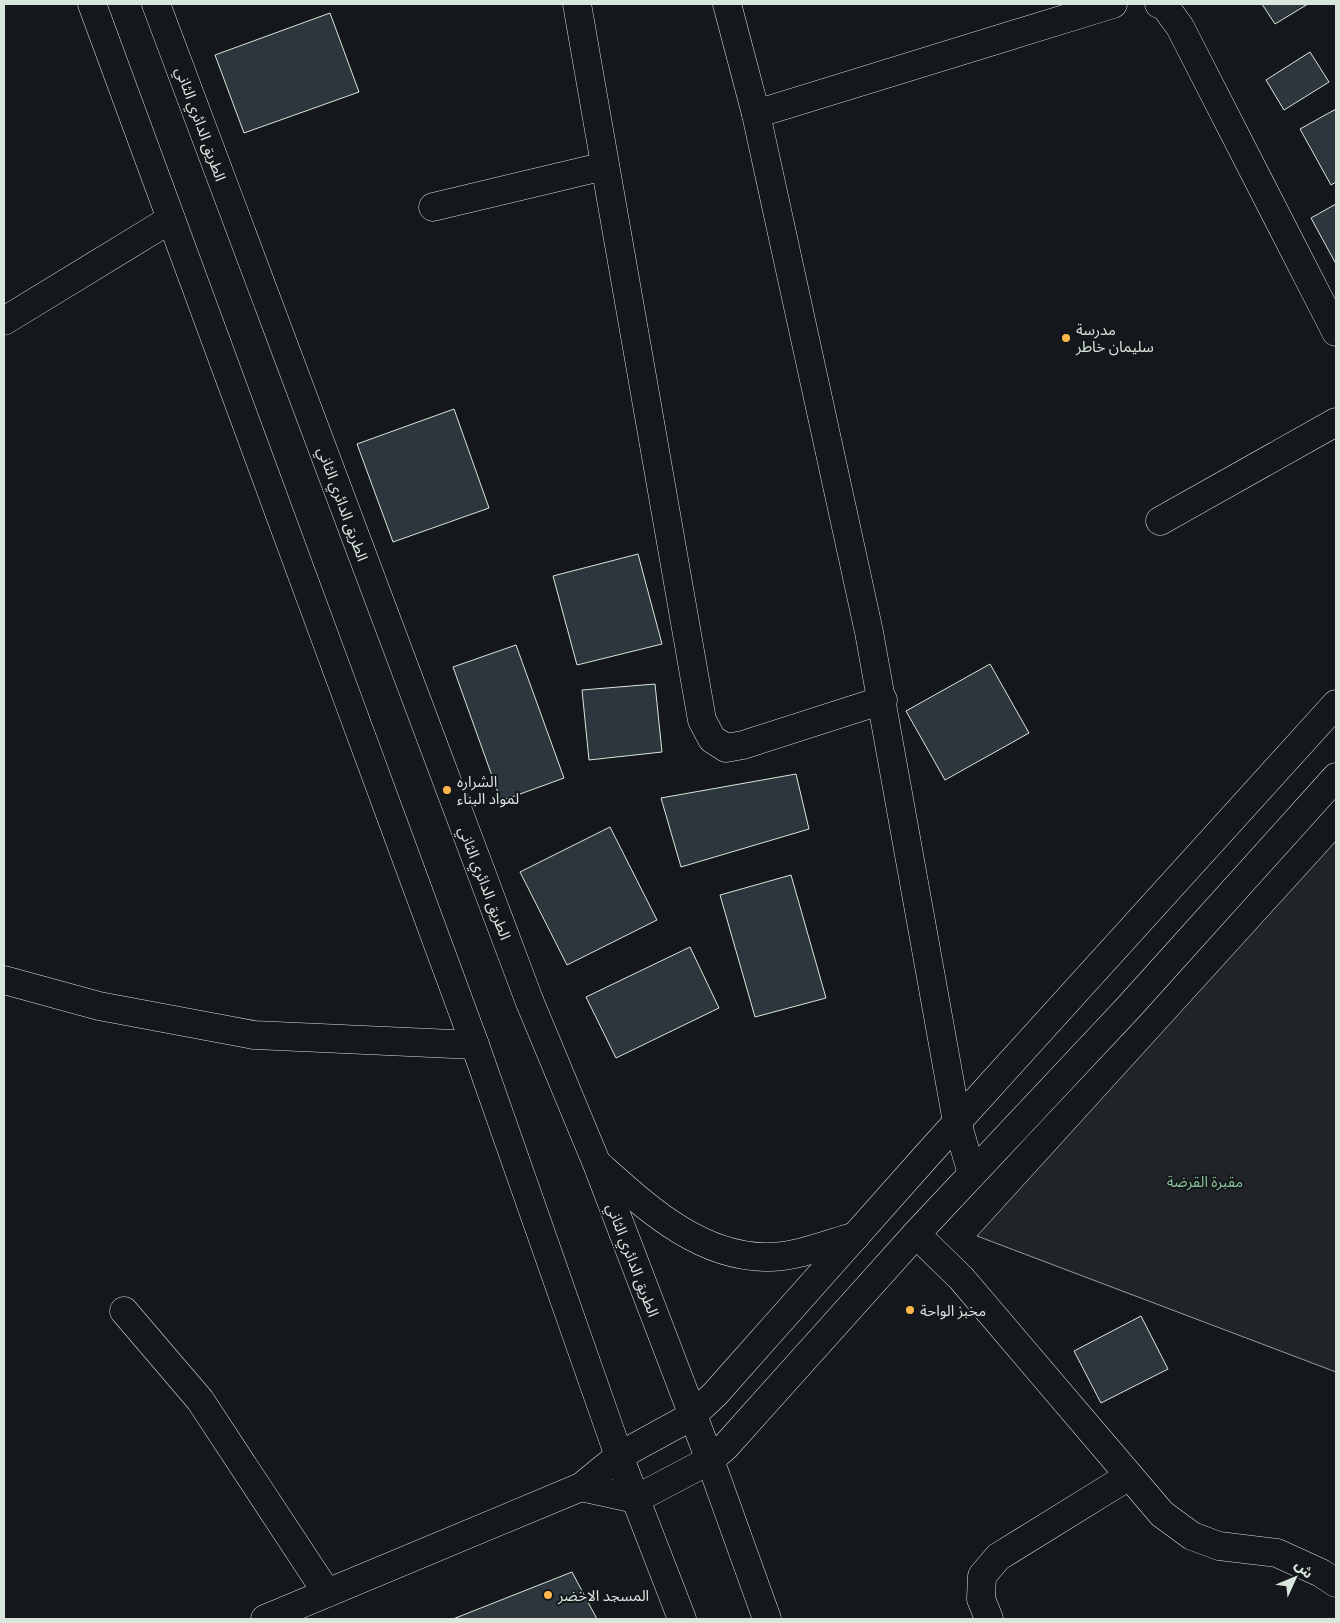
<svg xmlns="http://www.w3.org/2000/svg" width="1340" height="1623" font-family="'Archivo Narrow','Noto Sans Arabic',sans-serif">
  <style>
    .green { fill: #202428; stroke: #939e99 }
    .building { fill: #2c363c; stroke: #d8e6dc }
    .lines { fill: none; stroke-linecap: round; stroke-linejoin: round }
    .minor-casing { stroke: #d8e6dc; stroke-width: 29 }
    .major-casing { stroke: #d8e6dc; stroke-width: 29 }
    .minor { stroke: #14181c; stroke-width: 28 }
    .major { stroke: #14181c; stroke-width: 28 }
    .poi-dot { fill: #ffb74d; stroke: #14181c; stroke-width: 2 }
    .labels { text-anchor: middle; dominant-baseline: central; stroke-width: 4; stroke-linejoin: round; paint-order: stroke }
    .street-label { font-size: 15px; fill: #d8e6dc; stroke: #14181c }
    .poi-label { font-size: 15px; fill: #d8e6dc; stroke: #14181c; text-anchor: start }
    .park-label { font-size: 15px; fill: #8ac095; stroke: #14181c }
  </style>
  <rect width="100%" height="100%" fill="#14181c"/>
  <polygon class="green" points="1336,841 1336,1372 977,1236"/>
  <g class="building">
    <polygon points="1262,4 1308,4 1275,24"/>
    <polygon points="330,13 359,92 244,133 215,55"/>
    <polygon points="1310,52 1329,82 1284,110 1266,80"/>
    <polygon points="1336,109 1336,182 1331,185 1300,129"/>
    <polygon points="1336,204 1336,264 1311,218"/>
    <polygon points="454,409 489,508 393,542 357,444"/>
    <polygon points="638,554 662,644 577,665 553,576"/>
    <polygon points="516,645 564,778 501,801 453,667"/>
    <polygon points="990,664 1029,733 945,780 906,711"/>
    <polygon points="655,684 662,752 589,760 582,690"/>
    <polygon points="796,774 809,829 681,867 661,798"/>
    <polygon points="610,827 657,920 567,965 520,872"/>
    <polygon points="791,875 826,998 755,1017 720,895"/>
    <polygon points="690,947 719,1008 616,1058 586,997"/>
    <polygon points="1141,1316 1168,1369 1101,1403 1074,1351"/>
    <polygon points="572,1572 597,1619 453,1619"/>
  </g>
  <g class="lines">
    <g class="minor-casing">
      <g id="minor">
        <polyline points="577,4 702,720 712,739 726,748 743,745 883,700"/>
        <polyline points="727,4 756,114 869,632 957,1122 972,1174"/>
        <polyline points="1159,4 1164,5 1180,27 1336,332"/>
        <polyline points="756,114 1113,4"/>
        <polyline points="433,207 605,166"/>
        <polyline points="4,321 171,219"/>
        <polyline points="1160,521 1336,422"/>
        <polyline points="4,980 99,1006 254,1035 475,1045"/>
        <polyline points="916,1234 961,1278 1162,1514 1192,1536 1219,1546 1277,1553 1321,1573 1336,1583"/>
        <polyline points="124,1311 200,1400 327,1593"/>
        <polyline points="581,1487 636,1499"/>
        <polyline points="265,1619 581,1487 619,1456"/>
        <polyline points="989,1619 981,1599 982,1576 998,1557 1129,1476"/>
      </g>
    </g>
    <g class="major-casing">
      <g id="major">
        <polyline points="92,4 475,1045 619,1456 682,1619"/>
        <polyline points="156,4 529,1000 597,1164 710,1460 767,1619"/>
        <path d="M600,1166C648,1209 702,1259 771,1257C799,1256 828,1244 856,1236"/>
        <polyline points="619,1456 692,1416 716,1393 930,1152 1336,704"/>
        <polyline points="636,1499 710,1460 726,1446 916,1234 1129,1007 1336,777"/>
      </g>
    </g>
    <use href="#minor" class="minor"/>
    <use href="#major" class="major"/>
  </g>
  <g class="poi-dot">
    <circle cx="1066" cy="338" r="5"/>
    <circle cx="447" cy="790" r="5"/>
    <circle cx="910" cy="1310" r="5"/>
    <circle cx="548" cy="1595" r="5"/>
  </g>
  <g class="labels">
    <g class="street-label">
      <text transform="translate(201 124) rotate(70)">الطريق الدائري الثاني</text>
      <text transform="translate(343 504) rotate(70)">الطريق الدائري الثاني</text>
      <text transform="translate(485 883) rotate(69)">الطريق الدائري الثاني</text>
      <text transform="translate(633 1260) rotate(69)">الطريق الدائري الثاني</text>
    </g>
    <g class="poi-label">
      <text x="1076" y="329">مدرسة<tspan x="1076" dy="17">سليمان خاطر</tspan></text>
      <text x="457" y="781">الشراره<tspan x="457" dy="17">لمواد البناء</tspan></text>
      <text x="920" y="1310">مخبز الواحة</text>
      <text x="558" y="1595">المسجد الاخضر</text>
    </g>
    <g class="park-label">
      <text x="1205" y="1181">مقبرة القرضة</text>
    </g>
  </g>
  <rect width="1340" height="1623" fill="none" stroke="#d8e6dc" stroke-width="10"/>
  <g transform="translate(1295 1578) rotate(46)" stroke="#14181c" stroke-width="4" paint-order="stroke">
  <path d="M0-4L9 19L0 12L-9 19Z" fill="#d8e6dc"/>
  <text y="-8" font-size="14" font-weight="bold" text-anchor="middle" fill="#d8e6dc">ش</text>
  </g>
</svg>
